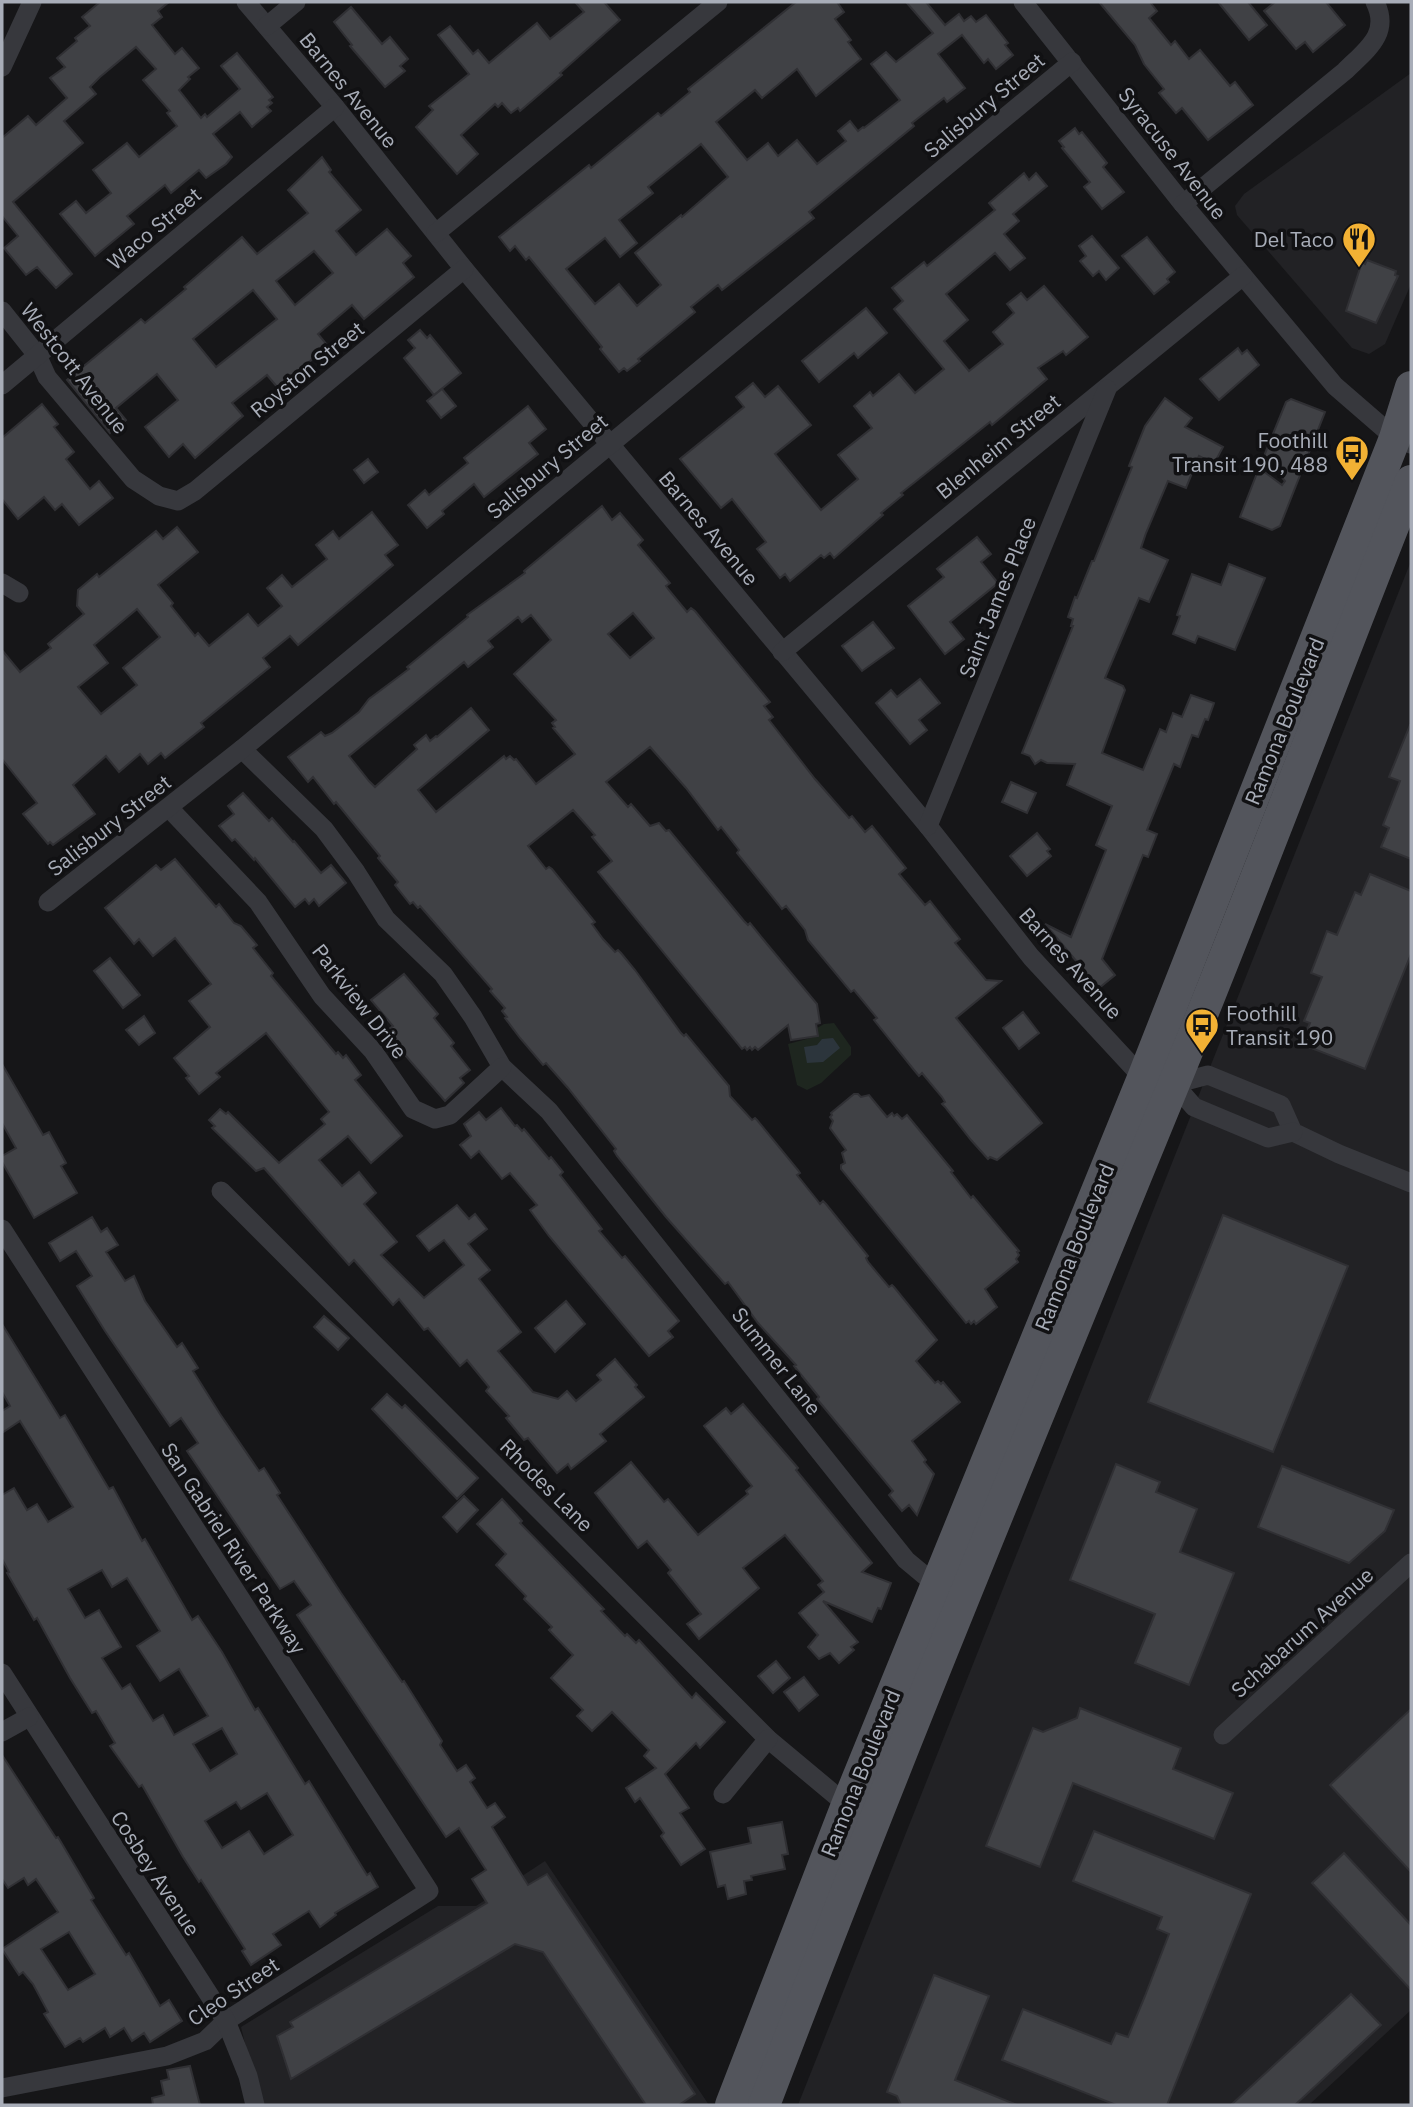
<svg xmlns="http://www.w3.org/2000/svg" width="1413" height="2107" font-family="'IBM Plex Sans',sans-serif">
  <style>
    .built { fill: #222225 }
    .green { fill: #1e261f }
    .water { fill: #2c353c }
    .building { fill: #404145; stroke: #303034; stroke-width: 2; fill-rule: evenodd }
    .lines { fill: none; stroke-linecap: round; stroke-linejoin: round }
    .street { stroke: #37383d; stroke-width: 19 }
    .primary { stroke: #53555c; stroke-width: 32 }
    .labels { text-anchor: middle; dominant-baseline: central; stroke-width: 7; stroke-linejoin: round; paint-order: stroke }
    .street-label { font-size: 21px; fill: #a8adb8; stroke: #111113 }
    .poi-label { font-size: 21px; fill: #a8adb8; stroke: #111113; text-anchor: end }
  </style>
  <rect width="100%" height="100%" fill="#161618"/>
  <g class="built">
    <polygon points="1411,73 1411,284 1385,344 1369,354 1352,348 1237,215 1235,206 1244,194"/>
    <polygon points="1411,561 1411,2010 1309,2105 798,2105"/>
    <polygon points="545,1861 709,2105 260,2105 241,2027 438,1906 476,1906"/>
  </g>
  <polygon class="green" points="834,1023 851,1047 851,1055 821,1083 807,1090 797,1085 788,1044 818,1036 817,1028 824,1024"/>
  <polygon class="water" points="833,1038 840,1048 823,1062 807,1063 804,1047 817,1045 822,1039"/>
  <g class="building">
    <polygon points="100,2 169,2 158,11 162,17 152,25 175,54 182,48 199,68 188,77 190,79 179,90 201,118 205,114 207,117 240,89 221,66 237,53 273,97 269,100 272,103 267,107 271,111 252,127 240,112 213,134 232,157 226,164 206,178 199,170 171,193 165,185 127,216 134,224 95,256 60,214 76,201 86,213 111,193 93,170 127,143 139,157 177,126 167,113 170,111 143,80 156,69 136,47 100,77 90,87 96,94 64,121 83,143 13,202 72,274 56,288 37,267 26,275 4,248 18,236 2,216 2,138 28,116 36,125 67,98 50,78 65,67 57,58 77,41 75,38 90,26 82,17"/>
    <polygon points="575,2 604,2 620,20 560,73 562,75 520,111 518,108 511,113 502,103 498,107 495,104 461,135 478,154 457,174 416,127 433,110 429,106 469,74 438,35 450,26 473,54 478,50 489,63 537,23 550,39 584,12"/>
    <path d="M796,2H837L844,12L835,19L851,40L848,42L861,59L816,96L797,69L762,98L755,90L716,122L747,160L768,143L778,156L797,140L817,164L846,141L838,131L850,121L858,131L863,127L864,128L900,100L871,64L886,52L896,62L933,33L906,2H926L945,25L959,14L964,21L971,16L976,22L986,15L1008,43L1005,45L1013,55L996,69L988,59L984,63L962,35L938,54L965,88L947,102L944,98L912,123L914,126L809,212L814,218L722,290L718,285L691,307L695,312L638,359L640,361L627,371L624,368L619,372L600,349L602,347L529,257L526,260L515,246L510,251L499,237L589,165L591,168L658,113L661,116L690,92L688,89ZM701,144L728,177L682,217L681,215L635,253L661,285L637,306L619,284L595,304L566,269L605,238L620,257L637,243L619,220L653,193L648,187Z"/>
    <polygon points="1099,2 1150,2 1157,11 1149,18 1171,45 1175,41 1189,59 1200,50 1230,86 1235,82 1253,105 1208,140 1182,108 1176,113 1159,93 1164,89 1144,64 1135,45"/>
    <polygon points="1218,2 1248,2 1267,25 1249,40"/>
    <polygon points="1275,2 1326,2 1345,25 1313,52 1305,42 1296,49 1264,11"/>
    <polygon points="351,7 382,44 390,37 408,59 400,66 405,71 385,87 350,46 352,45 334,22"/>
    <polygon points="1075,128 1079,134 1082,132 1107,163 1103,167 1124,192 1102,209 1084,187 1090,182 1062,148 1064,147 1059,141"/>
    <path d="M322,157L331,170L329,172L361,210L336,231L356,255L387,229L411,256L403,263L414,277L364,319L352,305L318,334L328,346L278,388L267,375L232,403L243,416L195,458L183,444L169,457L145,427L178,400L157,374L116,408L126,420L110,433L67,380L141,319L145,323L186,289L184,287L242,237L257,254L308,213L288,190ZM314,251L333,273L295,305L276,281ZM253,290L277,319L216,367L193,339Z"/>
    <polygon points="1024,173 1029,180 1036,173 1047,186 1013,214 1019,221 1004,234 1025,258 1010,270 995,253 946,294 968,320 944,341 969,371 1003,344 993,332 1014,313 1007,304 1021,293 1027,300 1044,286 1088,337 1066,355 1063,351 1038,368 1047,379 992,425 990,422 915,482 901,493 903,495 881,513 883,515 834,558 830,553 824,558 821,555 790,581 785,574 780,578 757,549 766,542 732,499 721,508 680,459 744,407 736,397 753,383 765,397 778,386 811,425 775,454 821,510 858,479 838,455 872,428 854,406 870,392 873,396 899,374 915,393 944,369 894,309 903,301 892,288 924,262 927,266 995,210 989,203"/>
    <polygon points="1092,236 1119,268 1106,280 1099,271 1093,276 1080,261 1086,256 1079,246"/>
    <polygon points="1147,237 1175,272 1167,279 1169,282 1154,294 1122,256"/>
    <polygon points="1367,260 1396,271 1395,275 1398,276 1376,323 1346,311 1362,262 1365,264"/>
    <polygon points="866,308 887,333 858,358 854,353 819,382 802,361"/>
    <polygon points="420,330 427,338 430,335 461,373 434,395 404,358 415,348 408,340"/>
    <polygon points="1238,348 1242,354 1247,350 1259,365 1219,400 1200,379"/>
    <polygon points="442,389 456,406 441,418 427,401"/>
    <polygon points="1165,398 1192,418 1185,427 1223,447 1214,464 1199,456 1186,488 1168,481 1146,533 1141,548 1168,560 1149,602 1139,598 1105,678 1123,686 1125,690 1102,753 1143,770 1160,729 1166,732 1173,713 1182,717 1191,695 1214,703 1208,720 1205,719 1198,737 1192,735 1180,767 1174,764 1147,830 1157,834 1148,857 1143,855 1102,959 1115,975 1099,988 1045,924 1071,937 1106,850 1096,845 1112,806 1067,785 1075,764 1047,763 1041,760 1035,764 1030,756 1022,753 1073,626 1071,626 1073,619 1068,617 1075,597 1077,598 1092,561 1094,561 1132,467 1129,466 1145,426"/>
    <polygon points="1291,399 1325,412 1280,526 1272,530 1240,517 1259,468 1282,485 1285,481 1264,456 1286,402"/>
    <polygon points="42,404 58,424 54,427 74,452 66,459 90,489 99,481 113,498 79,525 62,504 55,510 44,497 18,519 2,499 2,438"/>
    <polygon points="528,406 546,429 529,443 538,454 484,497 474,484 442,511 444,514 427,528 408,505 425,490 429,495 468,463 464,458"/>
    <polygon points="368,459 378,472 364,483 354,470"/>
    <path d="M602,506L612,520L620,513L643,540L638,545L670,583L666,586L668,589L687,612L691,608L695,611L770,702L764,706L773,717L769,720L815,779L849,818L852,816L865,832L872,826L906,868L899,874L925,905L930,901L960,939L955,943L986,980L1001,981L956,1018L1042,1123L997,1160L990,1157L988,1159L971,1140L945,1107L942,1104L945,1102L942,1097L922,1073L919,1076L914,1070L874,1020L877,1018L854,990L851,992L808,940L805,930L786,906L782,909L779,905L737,853L739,850L721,827L718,830L686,788L650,747L606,782L628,807L631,804L650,826L659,823L666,831L669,830L744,921L748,925L750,923L767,944L817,1004L820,1023L816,1024L818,1036L791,1040L788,1025L758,1050L755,1047L752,1050L750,1047L747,1050L745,1047L742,1049L598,872L612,861L592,837L595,835L573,810L528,846L546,869L549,867L552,869L595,922L592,924L603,939L615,952L618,950L621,953L635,970L681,1033L684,1036L686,1034L729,1086L730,1096L752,1120L755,1118L757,1120L798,1170L800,1173L797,1175L817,1200L820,1204L823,1201L826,1204L868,1256L866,1258L868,1262L889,1287L892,1285L894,1287L937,1340L916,1361L935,1383L938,1381L941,1384L943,1382L960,1402L912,1441L926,1460L924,1462L934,1474L917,1515L909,1505L902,1511L889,1495L893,1491L817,1399L819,1397L794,1366L796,1365L758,1323L728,1282L725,1284L666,1217L617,1156L614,1151L616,1149L568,1088L546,1063L543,1065L520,1038L505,1018L507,1017L502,1011L505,1008L490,991L492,989L420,906L418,908L413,902L410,904L395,885L398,882L378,858L380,856L336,802L334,804L313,777L308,782L288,757L321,732L325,736L332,733L359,712L369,699L409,669L407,667L468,617L467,615L525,573L524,571ZM633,613L654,638L630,658L608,634ZM531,615L551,640L514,674L556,720L552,723L555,727L553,728L575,754L536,784L516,759L514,760L510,756L506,759L504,756L436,812L418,790L489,730L471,708L437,737L436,736L430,741L426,735L414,745L417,749L375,787L369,781L349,756L464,662L468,667L493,647L488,641L518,617L522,622Z"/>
    <path d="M372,512L398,545L385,555L393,565L298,645L290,636L263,658L270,667L201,723L204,727L165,758L161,753L148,764L140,754L119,772L106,756L73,785L95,814L53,845L50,842L48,844L23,814L37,803L2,759V650L20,672L51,648L48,644L84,614L77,606L78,590L97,574L99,577L156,531L163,539L177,527L198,552L158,585L173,603L171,606L195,636L198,633L209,646L248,614L258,626L282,606L267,588L282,575L292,587L327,559L316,545L333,531L339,539ZM137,609L160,637L123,668L137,685L101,714L78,687L108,663L94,645Z"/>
    <polygon points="977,537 991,554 981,562 998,583 950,622 964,639 945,654 908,606 944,577 937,569"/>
    <polygon points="1229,564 1265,578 1235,650 1198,636 1195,643 1173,634 1180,616 1177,615 1192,574 1221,585"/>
    <polygon points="873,622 894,648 862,671 842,646"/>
    <polygon points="920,679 940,703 919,720 927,730 910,744 876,703 891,690 897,697"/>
    <polygon points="1410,725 1411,725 1411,859 1381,847 1389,828 1383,825 1400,781 1389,777"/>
    <polygon points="1011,782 1036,793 1027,813 1002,802"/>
    <polygon points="243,793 269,821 272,818 293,842 294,841 321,873 331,865 346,883 319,906 314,899 309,904 305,899 295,907 255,858 254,860 235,839 232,841 219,826 234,814 228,806"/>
    <polygon points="1037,833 1050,849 1047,851 1051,856 1027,876 1010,856"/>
    <polygon points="175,859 216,907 219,904 234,923 241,926 257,945 253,948 273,973 271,976 336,1054 338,1052 343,1058 346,1055 361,1075 355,1080 402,1136 371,1163 348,1136 319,1160 342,1186 359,1172 376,1193 364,1204 397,1242 381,1255 424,1298 464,1265 444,1240 429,1251 417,1236 457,1205 469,1219 475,1214 487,1229 468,1244 490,1270 479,1279 521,1332 498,1351 533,1392 558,1399 567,1391 576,1401 601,1380 597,1375 615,1359 637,1385 635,1387 644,1397 600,1434 606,1441 571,1469 568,1464 557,1473 528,1438 524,1440 506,1418 509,1416 486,1391 489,1387 467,1360 460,1366 428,1328 424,1330 399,1299 393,1305 354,1260 349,1265 264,1168 256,1171 212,1128 215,1126 209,1120 220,1109 226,1114 228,1112 279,1163 325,1124 321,1119 329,1112 266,1033 216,1073 220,1077 199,1094 186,1078 189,1076 174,1058 210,1027 189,1001 211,984 175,938 153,956 139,939 134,944 105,908 156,865 161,870"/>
    <polygon points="1370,874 1411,891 1411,954 1365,1069 1301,1044 1310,1023 1304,1021 1322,977 1311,973 1327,931 1337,935 1355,892 1361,895"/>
    <polygon points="110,958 140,995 123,1008 94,971"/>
    <polygon points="404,974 438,1014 434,1018 454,1043 451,1046 470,1070 460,1078 464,1083 445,1101 385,1032 393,1026 371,1000"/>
    <polygon points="1023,1012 1039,1033 1019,1049 1003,1028"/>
    <polygon points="144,1016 155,1033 139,1045 126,1030"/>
    <polygon points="2,1064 43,1135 49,1132 66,1163 61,1166 77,1193 34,1218 2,1162 2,1156 16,1148 2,1123"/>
    <polygon points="854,1094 858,1094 861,1097 869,1095 887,1117 892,1113 894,1116 897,1114 902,1119 907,1115 953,1171 951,1172 971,1198 973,1196 1019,1251 1017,1252 1019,1255 1016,1259 1018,1262 985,1289 997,1307 976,1324 974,1321 971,1324 969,1321 966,1323 841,1169 841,1165 845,1163 842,1153 846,1150 830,1128 833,1121 830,1117 832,1115 831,1113"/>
    <polygon points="501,1108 515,1126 517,1125 522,1131 524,1129 549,1159 551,1157 563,1172 560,1175 602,1229 599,1231 622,1258 625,1256 679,1321 668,1331 673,1337 649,1356 549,1236 530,1210 537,1205 510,1173 502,1179 479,1151 471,1158 460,1145 471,1136 464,1124 479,1112 486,1120"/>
    <polygon points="1223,1215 1348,1266 1273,1452 1148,1402"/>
    <polygon points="92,1217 101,1232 107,1228 118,1245 106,1252 125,1281 134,1276 145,1301 177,1347 182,1343 198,1368 193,1371 220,1414 259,1471 264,1468 280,1493 277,1495 341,1593 402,1682 404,1681 442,1741 440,1745 457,1771 466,1765 475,1778 470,1782 487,1808 495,1803 505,1817 492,1827 528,1885 547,1874 695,2094 679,2105 646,2105 543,1952 515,1944 291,2079 277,2036 293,2027 290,2022 487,1903 472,1879 486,1870 459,1828 446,1837 297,1615 311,1605 294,1581 280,1589 187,1451 198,1443 181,1418 170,1426 105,1331 77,1286 92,1276 76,1251 60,1261 49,1243"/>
    <polygon points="566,1301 585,1324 555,1352 535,1328"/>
    <polygon points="324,1316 349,1338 338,1350 314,1327"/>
    <path d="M2,1324L60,1418L65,1415L109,1489L113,1487L142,1541L145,1539L192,1620L198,1616L222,1652L255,1710L258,1708L305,1784L309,1781L367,1875L370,1873L378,1887L335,1913L336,1915L320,1927L309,1911L273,1934L281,1945L251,1965L242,1951L245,1949L201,1880L199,1882L183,1857L142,1785L139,1787L110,1746L115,1743L96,1711L92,1713L70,1678L37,1618L34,1620L7,1573L9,1572L2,1559V1495L14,1488L27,1510L37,1504L48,1522L73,1507L20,1421L2,1433V1411L10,1406L2,1392ZM102,1570L112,1587L127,1578L160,1631L137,1646L160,1681L179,1669L208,1716L174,1735L163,1715L153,1721L130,1684L122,1689L102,1658L121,1647L99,1610L85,1618L68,1589ZM222,1728L237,1754L210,1771L193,1744ZM267,1793L293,1835L264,1854L249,1831L222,1848L205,1821L236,1802L241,1809Z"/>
    <polygon points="387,1394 402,1408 405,1405 478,1478 457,1499 372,1409"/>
    <polygon points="743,1404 798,1468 796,1470 872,1563 862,1572 891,1583 881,1609 878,1608 872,1622 823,1601 858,1642 851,1647 854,1650 839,1663 830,1653 819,1659 808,1647 818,1635 799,1613 824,1592 818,1585 823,1581 785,1535 743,1568 759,1588 699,1639 687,1624 701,1614 668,1573 671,1570 647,1541 638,1548 595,1493 631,1462 664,1502 668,1499 698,1535 748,1494 746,1491 752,1486 704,1426 726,1408 731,1414"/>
    <polygon points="1116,1464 1160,1482 1156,1492 1197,1509 1180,1552 1234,1573 1189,1685 1135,1663 1155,1614 1070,1580"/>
    <polygon points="1282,1466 1394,1510 1385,1531 1349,1563 1258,1527"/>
    <polygon points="464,1496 478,1510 457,1532 443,1517"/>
    <polygon points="502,1499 522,1521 520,1523 604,1609 601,1611 625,1636 627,1634 636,1643 639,1640 692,1698 696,1693 725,1722 700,1748 696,1743 665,1774 689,1808 680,1813 705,1849 681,1865 661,1836 664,1833 640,1798 635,1802 626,1788 656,1768 644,1756 649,1750 612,1712 592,1731 577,1716 583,1710 551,1678 573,1655 549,1630 552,1627 524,1599 526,1596 496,1565 506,1554 477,1524"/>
    <polygon points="776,1661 790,1678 773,1693 758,1676"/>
    <polygon points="804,1677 818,1695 799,1711 784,1692"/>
    <polygon points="1080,1708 1181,1748 1173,1769 1233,1793 1214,1839 1073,1783 1040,1867 986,1846 1033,1728 1043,1732 1077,1718"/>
    <polygon points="1411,1709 1411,1872 1330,1785"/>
    <path d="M2,1755L56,1838L58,1837L94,1898L91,1900L126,1955L129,1953L160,2006L169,2000L182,2021L150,2042L144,2033L132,2041L124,2028L110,2037L105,2028L83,2042L80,2038L65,2047L44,2014L48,2012L33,1984L23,1972L19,1975L2,1949L58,1912L36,1879L28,1885L24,1878L8,1888L2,1879ZM69,1932L95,1974L68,1990L41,1949Z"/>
    <polygon points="782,1822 788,1854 782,1855 785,1869 751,1876 752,1880 744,1881 746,1894 728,1899 725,1885 718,1887 710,1852 751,1843 748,1828"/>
    <polygon points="1094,1831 1251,1894 1167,2105 1116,2105 1002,2060 1023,2009 1111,2044 1116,2033 1128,2037 1145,1996 1169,1934 1157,1929 1162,1917 1073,1881"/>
    <polygon points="1344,1853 1411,1925 1411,1990 1312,1883"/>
    <polygon points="934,1975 989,1996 955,2080 1017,2105 901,2105 897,2096 887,2092"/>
    <polygon points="1351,1994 1381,2025 1295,2105 1231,2105"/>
    <polygon points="190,2066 200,2105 153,2105 152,2098 164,2095 161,2081 169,2079 167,2070"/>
  </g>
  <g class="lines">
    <g class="street">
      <polyline points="246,2 335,107 464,269 928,826 1031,957 1143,1078 1174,1084 1208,1075 1281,1105 1293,1132 1339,1154 1411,1183"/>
      <polyline points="1023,2 1183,204 1335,386 1395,438 1411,444"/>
      <polyline points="267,26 296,2"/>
      <polyline points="2,67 32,2"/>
      <path d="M1183,204L1345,71C1366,50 1391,34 1375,2"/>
      <polyline points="436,233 718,2"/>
      <polyline points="2,311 37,355 47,377 133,479 159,496 178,501 195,491 464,269"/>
      <polyline points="2,385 335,107"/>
      <polyline points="2,583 19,593"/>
      <polyline points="782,652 1243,276"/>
      <polyline points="242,749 324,829 356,872 386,919 443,974 473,1017 502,1067 549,1111 906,1560 936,1585"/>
      <polyline points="169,808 258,902 322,996 373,1051 413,1109 435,1119 450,1115 502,1067"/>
      <polyline points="928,826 1107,389"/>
      <polyline points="48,902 242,749 1072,62"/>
      <polyline points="1174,1084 1194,1107 1268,1138 1293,1132"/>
      <polyline points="221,1191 768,1739 847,1805"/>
      <polyline points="2,1229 429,1891 226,2021 205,2041 167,2056 2,2088"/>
      <polyline points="2,1673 226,2021 248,2076 255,2105"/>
      <polyline points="2,1732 29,1717"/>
      <polyline points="1223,1735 1411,1563"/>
      <polyline points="723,1794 768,1739"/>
    </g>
    <g class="primary">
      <polyline points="731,2105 847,1805 1143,1078 1395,438 1411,387"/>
      <path d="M764,2105C894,1763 1034,1425 1173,1086C1255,886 1331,683 1411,481"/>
    </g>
  </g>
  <defs>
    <g id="restaurant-pin" transform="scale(1.75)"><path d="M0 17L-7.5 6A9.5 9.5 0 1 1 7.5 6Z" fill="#f2b134" stroke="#111113"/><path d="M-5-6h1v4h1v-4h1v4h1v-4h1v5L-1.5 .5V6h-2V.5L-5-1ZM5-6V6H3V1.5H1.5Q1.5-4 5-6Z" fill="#111"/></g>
    <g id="bus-pin" transform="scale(1.75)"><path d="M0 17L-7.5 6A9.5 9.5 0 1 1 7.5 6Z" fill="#f2b134" stroke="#111113"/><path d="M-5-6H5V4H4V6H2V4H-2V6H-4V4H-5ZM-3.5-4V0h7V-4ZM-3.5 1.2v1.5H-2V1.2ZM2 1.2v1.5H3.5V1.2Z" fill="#111"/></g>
  </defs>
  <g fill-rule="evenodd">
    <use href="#restaurant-pin" x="1359" y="239"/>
    <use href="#bus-pin" x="1352" y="452"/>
    <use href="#bus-pin" x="1202" y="1025"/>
  </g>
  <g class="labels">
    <g class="street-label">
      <text transform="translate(349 90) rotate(51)">Barnes Avenue</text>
      <text transform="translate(984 105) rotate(-40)">Salisbury Street</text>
      <text transform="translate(1173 153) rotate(52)">Syracuse Avenue</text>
      <text transform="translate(154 228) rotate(-40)">Waco Street</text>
      <text transform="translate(75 368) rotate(52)">Westcott Avenue</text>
      <text transform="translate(307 369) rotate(-39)">Royston Street</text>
      <text transform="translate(998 446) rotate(-39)">Blenheim Street</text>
      <text transform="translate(547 466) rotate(-40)">Salisbury Street</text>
      <text transform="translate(709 528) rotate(50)">Barnes Avenue</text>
      <text transform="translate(997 597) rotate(-68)">Saint James Place</text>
      <text transform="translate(1284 721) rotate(-68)">Ramona Boulevard</text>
      <text transform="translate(109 825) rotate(-38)">Salisbury Street</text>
      <text transform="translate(1071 963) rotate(48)">Barnes Avenue</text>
      <text transform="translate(360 1001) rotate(52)">Parkview Drive</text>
      <text transform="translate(1074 1247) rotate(-68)">Ramona Boulevard</text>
      <text transform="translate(777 1361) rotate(52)">Summer Lane</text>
      <text transform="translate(547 1485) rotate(45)">Rhodes Lane</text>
      <text transform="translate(234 1548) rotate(57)">San Gabriel River Parkway</text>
      <text transform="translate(1302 1632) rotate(-42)">Schabarum Avenue</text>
      <text transform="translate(860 1773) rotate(-68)">Ramona Boulevard</text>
      <text transform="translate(156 1873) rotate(57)">Cosbey Avenue</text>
      <text transform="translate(233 1991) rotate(-34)">Cleo Street</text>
    </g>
    <g class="poi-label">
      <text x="1334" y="239">Del Taco</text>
      <text x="1328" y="440">Foothill<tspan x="1328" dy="24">Transit 190, 488</tspan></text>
      <text x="1226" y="1013" text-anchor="start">Foothill<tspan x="1226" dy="24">Transit 190</tspan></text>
    </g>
  </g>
  <rect width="1413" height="2107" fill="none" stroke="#a8adb8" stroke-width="7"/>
</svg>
